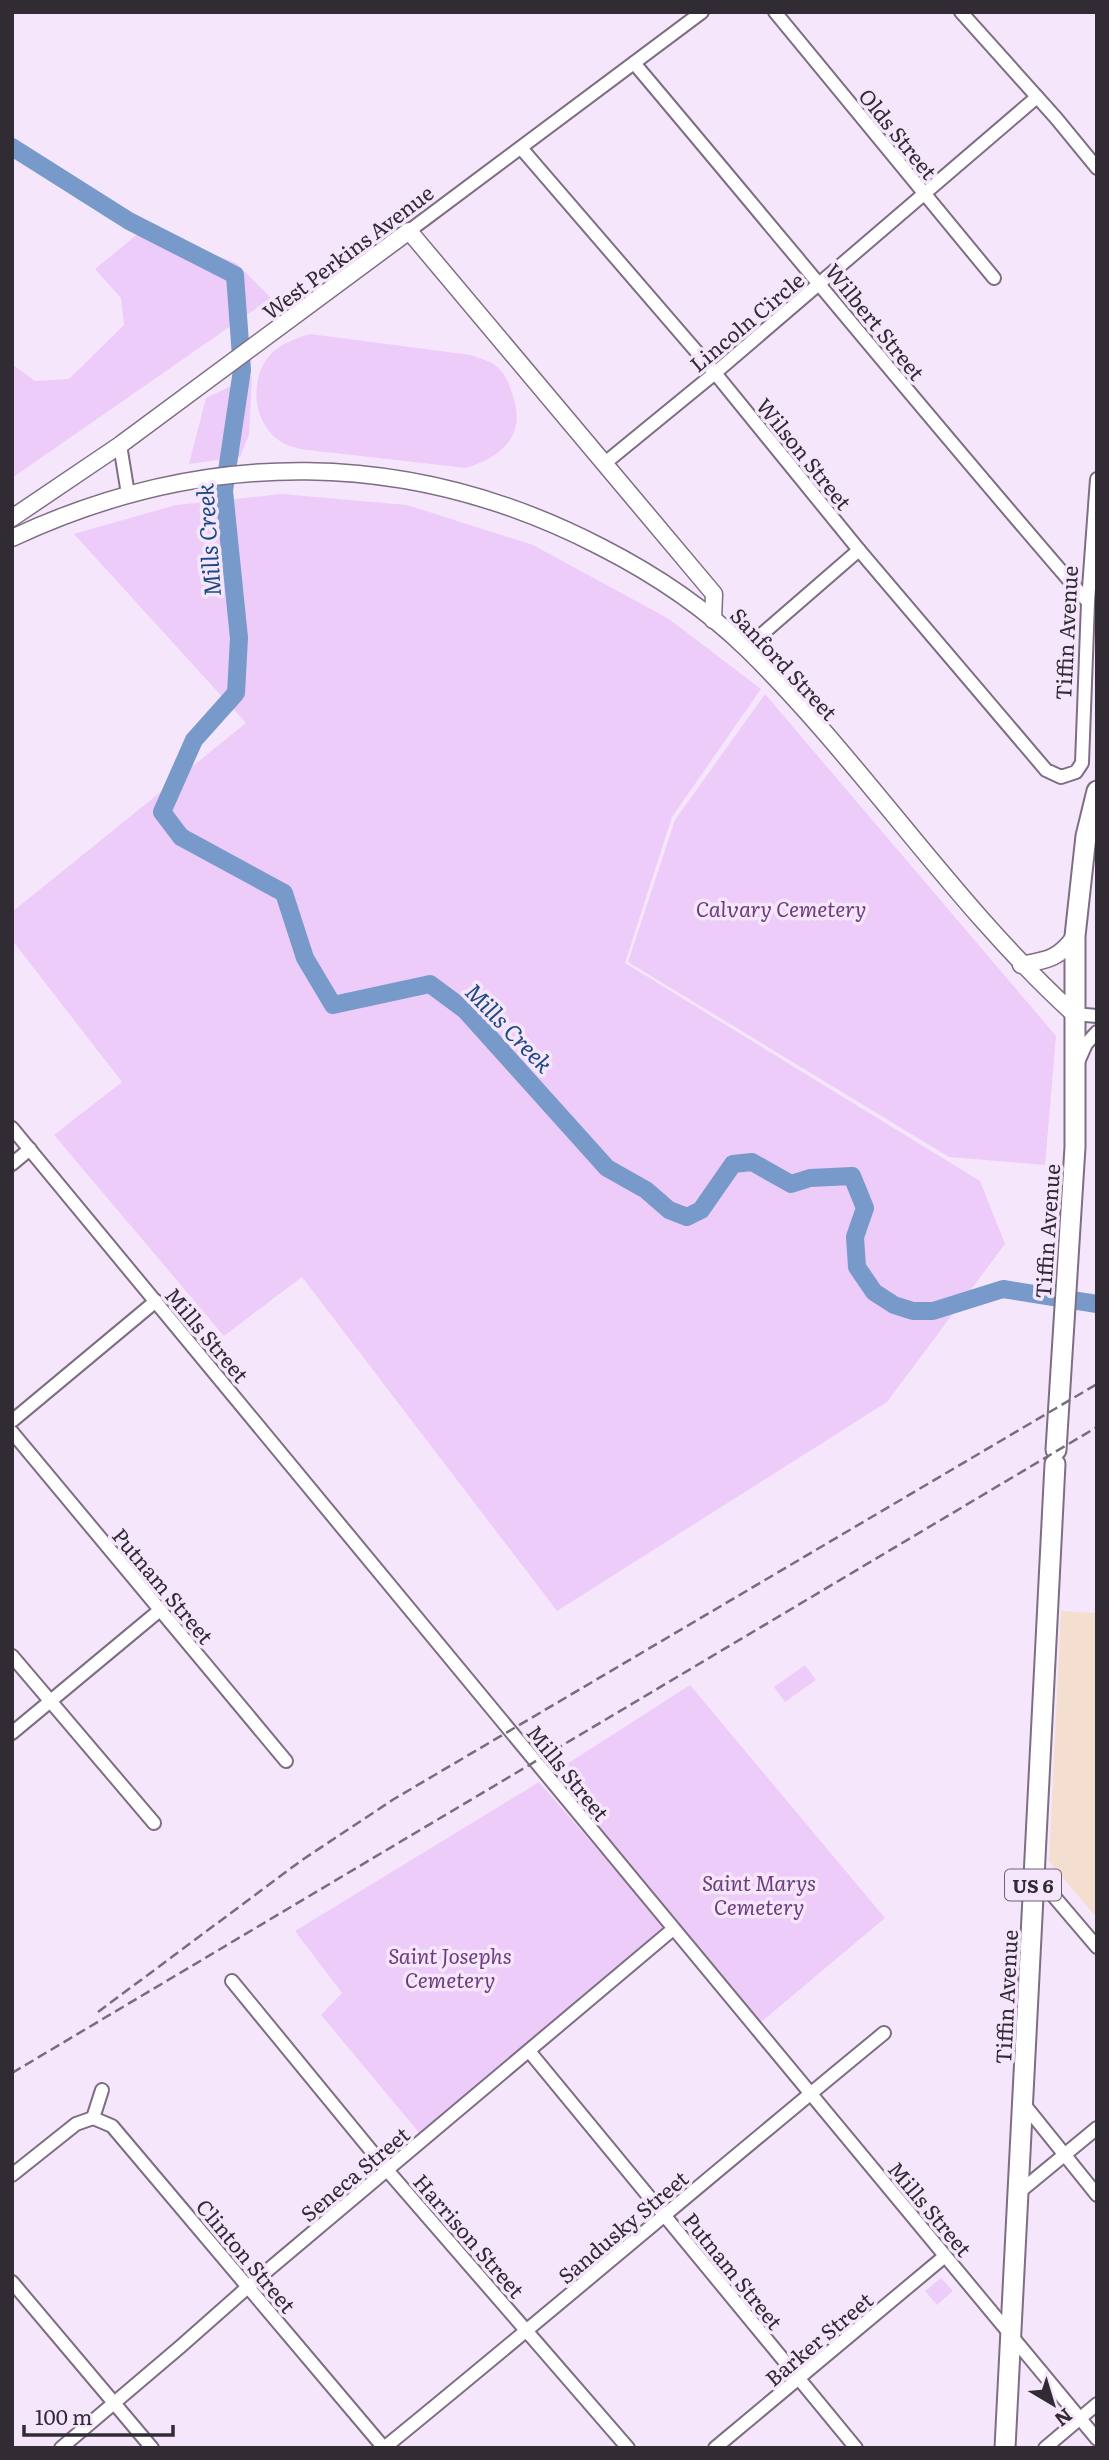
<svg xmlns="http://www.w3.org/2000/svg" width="1109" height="2460" font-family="Literata,serif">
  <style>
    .industrial { fill: #f3ded0 }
    .green { fill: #eeccfa }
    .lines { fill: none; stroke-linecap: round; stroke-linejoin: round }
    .river { stroke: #779acb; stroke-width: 18 }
    .street-casing { stroke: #7d6e83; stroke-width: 16 }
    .secondary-casing { stroke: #7d6e83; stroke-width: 19 }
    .primary-casing { stroke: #7d6e83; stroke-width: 23 }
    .street { stroke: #fff; stroke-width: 12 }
    .secondary { stroke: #fff; stroke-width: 16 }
    .primary { stroke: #fff; stroke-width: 19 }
    .rail { stroke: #776d7b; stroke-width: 2.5; stroke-dasharray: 10 5; stroke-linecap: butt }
    .labels { text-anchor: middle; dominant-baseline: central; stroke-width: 7; stroke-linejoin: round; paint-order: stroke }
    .shield { fill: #f6e6fc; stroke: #6c6370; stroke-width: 2 }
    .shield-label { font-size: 19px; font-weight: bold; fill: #312b34 }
    .street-label { font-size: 21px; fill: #312b34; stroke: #f6e6fc }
    .park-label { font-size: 21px; font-style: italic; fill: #6c3d7c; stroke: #f6e6fc }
    .water-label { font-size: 23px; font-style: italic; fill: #1b4985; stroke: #f6e6fc }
  </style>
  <rect width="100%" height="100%" fill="#f6e6fc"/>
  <polygon class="industrial" points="1061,1611 1097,1613 1097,1918 1049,1861"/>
  <g class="green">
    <polygon points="145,228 236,263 271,298 12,478 12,364 35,381 69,379 124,325 121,298 95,269"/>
    <path d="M310,334L471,355C478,358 486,360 492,363C502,369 508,380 511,390C528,433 505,456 466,468L299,449C295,447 288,446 283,443C253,426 248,380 270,355C280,344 296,338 310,334Z"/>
    <polygon points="252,376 249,435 240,457 189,464 206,398"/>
    <polygon points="282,494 407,505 533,545 669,619 761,689 672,817 625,963 980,1181 1005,1244 887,1402 557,1611 302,1277 224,1336 54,1135 122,1082 12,940 12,912 246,723 74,534 176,505"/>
    <polygon points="765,694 1056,1036 1045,1165 949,1157 628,962 675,820"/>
    <polygon points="805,1665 816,1680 785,1702 774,1687"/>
    <polygon points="690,1685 885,1918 761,2022 553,1773"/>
    <polygon points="539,1782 665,1927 421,2135 321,2015 342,1993 295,1931"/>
    <polygon points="941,2278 953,2291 937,2305 925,2291"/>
  </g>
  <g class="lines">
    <polyline class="river" points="12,147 129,221 235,275 242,370 224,491 239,638 236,693 194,740 162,812 181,837 284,893 305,958 333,1005 430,984 465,1010 607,1168 646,1190 669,1210 687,1217 701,1210 733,1164 752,1162 791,1184 810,1178 852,1176 865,1208 855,1237 857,1267 874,1292 894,1305 913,1311 933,1311 1003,1289 1097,1304"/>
    <g class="street-casing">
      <g id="street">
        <polyline points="775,12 994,278"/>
        <polyline points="961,12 1056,118 1097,168"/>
        <path d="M634,63C786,243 934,425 1088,602"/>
        <polyline points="521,148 715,373 859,550 1046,770 1061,777 1076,772 1082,763 1088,602 1097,479"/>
        <polyline points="409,231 702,12"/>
        <polyline points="120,445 128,494"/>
        <polyline points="605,463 715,373 1037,97"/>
        <polyline points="746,648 859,550"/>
        <polyline points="1074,1014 1097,1016"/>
        <polyline points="1078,1062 1086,1044 1097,1032"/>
        <path d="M12,1128C374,1565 734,2003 1097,2439"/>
        <polyline points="12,1164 30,1149"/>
        <polyline points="12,1421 156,1301"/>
        <polyline points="12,1432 286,1761"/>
        <polyline points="12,1656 154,1823"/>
        <polyline points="12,1733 160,1610"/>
        <polyline points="1034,1873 1097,1947"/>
        <polyline points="232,1981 387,2170 628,2448"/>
        <polyline points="529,2051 856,2448"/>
        <polyline points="1023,2103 1097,2195"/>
        <polyline points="93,2118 112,2126 384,2448"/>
        <polyline points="93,2118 102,2090"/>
        <polyline points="12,2175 76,2124 93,2118"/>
        <polyline points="1018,2193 1097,2128"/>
        <polyline points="12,2282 152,2448"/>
        <polyline points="61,2448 180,2347 249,2286 672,1930"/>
        <path d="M384,2448C552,2311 717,2170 884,2033"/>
        <polyline points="715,2448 945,2256"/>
        <polyline points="1045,2448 1097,2404"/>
      </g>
    </g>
    <g class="secondary-casing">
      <g id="secondary">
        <polyline points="12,518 120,445 409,231 714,594 713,620"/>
        <path d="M12,538C206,447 410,448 601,547C654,574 704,607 748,650C864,764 953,904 1074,1014"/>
        <path d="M1021,965C1047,960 1059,959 1075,936"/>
      </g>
    </g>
    <g class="primary-casing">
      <g id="primary">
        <polyline points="1056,1450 1075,1147 1075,936 1086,836 1097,791"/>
        <polyline points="1005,2448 1055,1464"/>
      </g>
    </g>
    <use href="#street" class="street"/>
    <use href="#secondary" class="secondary"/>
    <use href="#primary" class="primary"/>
    <g class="rail">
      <polyline points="98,2012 302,1860 394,1799 1097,1384"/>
      <polyline points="12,2073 1097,1427"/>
    </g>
  </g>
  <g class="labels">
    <rect class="shield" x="1005" y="1869.5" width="56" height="31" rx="5"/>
    <g class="shield-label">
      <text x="1033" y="1885">US 6</text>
    </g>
    <g class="street-label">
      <text transform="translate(899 133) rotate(51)">Olds Street</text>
      <text transform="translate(347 251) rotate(-37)">West Perkins Avenue</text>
      <text transform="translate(746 321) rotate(-40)">Lincoln Circle</text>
      <text transform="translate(876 321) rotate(51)">Wilbert Street</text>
      <text transform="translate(805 453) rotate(51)">Wilson Street</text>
      <text transform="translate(1065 633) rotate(-87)">Tiffin Avenue</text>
      <text transform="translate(785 663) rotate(47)">Sanford Street</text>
      <text transform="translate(1046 1231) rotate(-86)">Tiffin Avenue</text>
      <text transform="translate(208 1334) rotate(50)">Mills Street</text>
      <text transform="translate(164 1585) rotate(50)">Putnam Street</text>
      <text transform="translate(569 1772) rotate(51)">Mills Street</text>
      <text transform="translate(1005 1997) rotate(-87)">Tiffin Avenue</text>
      <text transform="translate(354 2173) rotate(-40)">Seneca Street</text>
      <text transform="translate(931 2208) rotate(50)">Mills Street</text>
      <text transform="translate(622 2226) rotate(-40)">Sandusky Street</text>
      <text transform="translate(470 2235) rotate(49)">Harrison Street</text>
      <text transform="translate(247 2255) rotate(50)">Clinton Street</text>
      <text transform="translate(734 2270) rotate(51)">Putnam Street</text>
      <text transform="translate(818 2338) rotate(-40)">Barker Street</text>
    </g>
    <g class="park-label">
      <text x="781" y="907">Calvary Cemetery</text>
      <text x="759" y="1881">Saint Marys<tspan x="759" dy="24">Cemetery</tspan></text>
      <text x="450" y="1954">Saint Josephs<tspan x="450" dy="24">Cemetery</tspan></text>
    </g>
    <g class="water-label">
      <text transform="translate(207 540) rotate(-94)">Mills Creek</text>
      <text transform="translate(510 1027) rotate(46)">Mills Creek</text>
    </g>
  </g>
  <rect width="1109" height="2460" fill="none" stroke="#312b34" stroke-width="28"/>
  <g transform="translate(1053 2404) rotate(142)" stroke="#f6e6fc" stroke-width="5" paint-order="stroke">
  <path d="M0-5L12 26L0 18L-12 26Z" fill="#312b34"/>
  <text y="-10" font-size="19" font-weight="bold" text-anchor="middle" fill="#312b34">N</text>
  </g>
  <path d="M24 2425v10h149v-10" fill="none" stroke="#312b34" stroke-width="3.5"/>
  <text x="35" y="2425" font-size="21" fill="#312b34" stroke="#f6e6fc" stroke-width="5" paint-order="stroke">100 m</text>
</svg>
